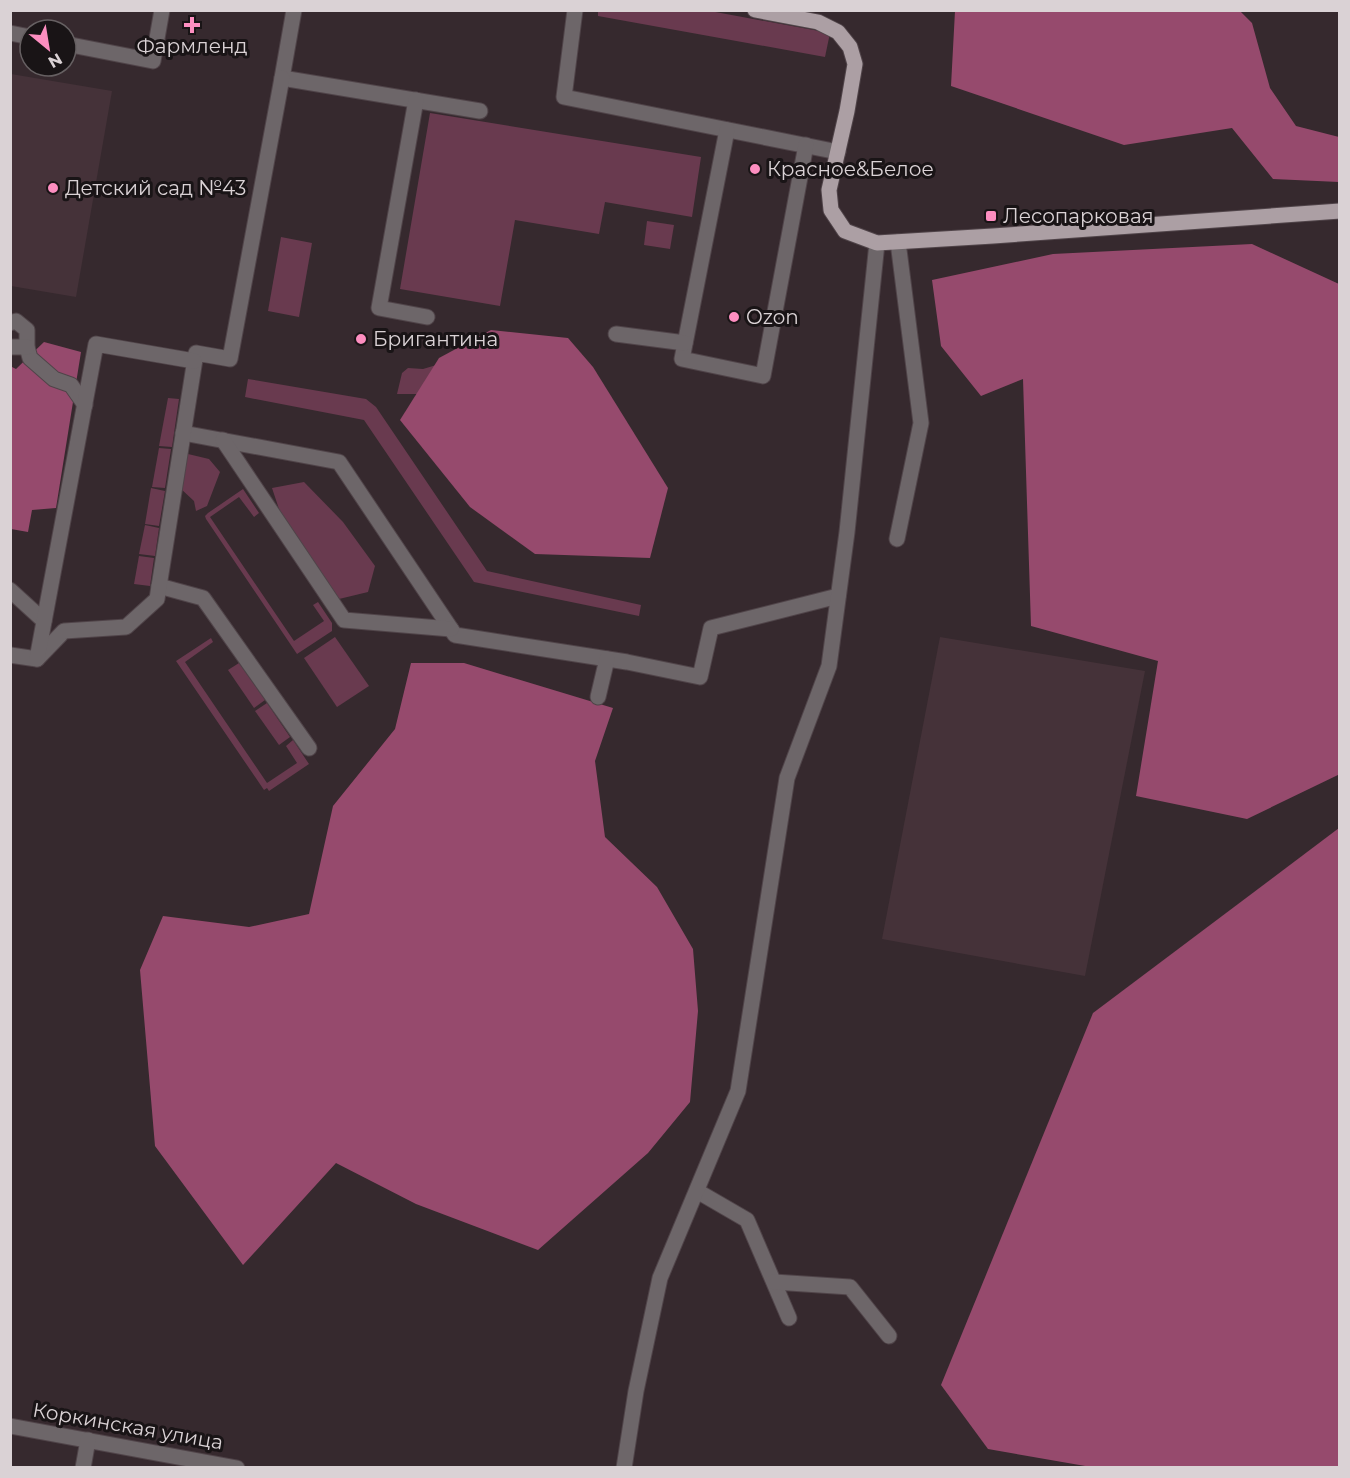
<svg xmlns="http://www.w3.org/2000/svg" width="1350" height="1478" font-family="Montserrat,sans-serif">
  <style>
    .built { fill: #453239 }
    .green { fill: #693a4f }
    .forest { fill: #964a6d }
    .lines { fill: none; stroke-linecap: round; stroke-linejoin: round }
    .minor-casing { stroke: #504449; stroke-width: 17 }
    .major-casing { stroke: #504449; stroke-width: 17 }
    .minor { stroke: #6d6669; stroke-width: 15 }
    .major { stroke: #ac9fa4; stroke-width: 15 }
    .poi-dot { fill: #fd8ec0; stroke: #191416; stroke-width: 2 }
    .labels { text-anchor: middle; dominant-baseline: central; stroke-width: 6; stroke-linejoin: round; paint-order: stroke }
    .poi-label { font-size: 20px; fill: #dad2d5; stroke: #191416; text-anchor: start }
    .street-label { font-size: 20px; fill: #dad2d5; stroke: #191416 }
  </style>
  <rect width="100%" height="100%" fill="#36292e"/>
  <g class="built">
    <polygon points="11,74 112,91 76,297 11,286"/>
    <polygon points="940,637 1145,671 1085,976 882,939"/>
  </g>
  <g class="green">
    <polygon points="598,10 710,11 830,33 825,57 598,16"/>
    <polygon points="430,113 701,157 692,217 605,202 599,234 515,220 500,306 400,289"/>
    <polygon points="647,221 674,225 670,249 644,245"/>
    <polygon points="281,237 312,243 299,317 268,311"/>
    <polygon points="443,363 431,394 397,394 402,373 408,368 423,369"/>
    <polygon points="248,379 366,399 376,407 487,571 641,605 639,616 474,582 364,420 245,397"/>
    <polygon points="168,398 179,399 172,447 159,446"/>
    <polygon points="159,448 171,449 165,488 152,487"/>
    <polygon points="188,454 209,459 220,472 207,506 196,511 194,501 180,488"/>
    <polygon points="304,482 343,522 375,566 368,592 339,599 282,518 272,488"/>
    <polygon points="151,488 165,491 159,526 145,524"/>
    <polygon points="243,489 259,513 254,517 239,497 210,517 294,641 324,621 313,605 318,602 332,623 332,631 297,654 206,519 205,516 208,513"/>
    <polygon points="145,525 159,528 155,556 139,554"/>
    <polygon points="139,556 154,558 150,586 134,584"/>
    <polygon points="335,637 369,686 337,707 304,658"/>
    <polygon points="211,638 213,642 185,662 267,783 297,763 286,746 293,740 309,764 269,791 267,788 264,790 176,661"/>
    <polygon points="239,663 265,700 254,708 228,670"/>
    <polygon points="267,703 290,737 279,745 255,711"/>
  </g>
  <g class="forest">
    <polygon points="955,11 1240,11 1252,23 1270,88 1296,126 1339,137 1339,182 1273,179 1232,128 1124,145 951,86"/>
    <polygon points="1252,244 1339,284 1340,774 1247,819 1136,796 1158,661 1031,626 1023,379 981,396 941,346 932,280 1053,254"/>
    <polygon points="491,330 568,338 593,367 668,488 650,558 535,554 470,507 400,420 439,358"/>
    <polygon points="44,342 81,352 56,508 32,510 28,532 11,529 10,366 16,369"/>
    <polygon points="411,663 464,663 613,708 595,761 605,837 657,887 693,949 698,1011 690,1102 648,1153 538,1250 416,1204 336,1163 243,1265 155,1146 140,970 163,916 249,927 309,914 333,806 395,729"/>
    <polygon points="1339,828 1339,1467 1091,1467 988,1449 941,1385 1093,1013"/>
  </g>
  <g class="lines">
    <g class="minor-casing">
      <g id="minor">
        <polyline points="294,10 282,78 480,111"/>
        <polyline points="575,10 564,97 838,152"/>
        <polyline points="10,33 30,37"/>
        <polyline points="66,44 153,61 162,10"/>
        <polyline points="416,100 379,308 427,317"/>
        <polyline points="727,130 682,359 763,376 806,145"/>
        <polyline points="10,323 16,321 27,330 27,347 30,358 54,379 71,385 85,405"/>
        <polyline points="616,334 685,343"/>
        <polyline points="10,347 27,347"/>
        <polyline points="183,433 339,462 455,635 627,662 700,677 711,628 838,596"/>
        <polyline points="223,440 344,620 451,629"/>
        <polyline points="897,539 921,423 898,242"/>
        <polyline points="159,586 203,598 309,748"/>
        <polyline points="10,590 44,621"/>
        <polyline points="10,655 37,659 64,631 126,627 157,599 196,353 230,359 282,78"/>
        <polyline points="37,659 96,344 194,361"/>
        <polyline points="598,697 607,659"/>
        <polyline points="697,1191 747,1220 789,1318"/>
        <polyline points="774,1282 850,1287 889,1336"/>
        <polyline points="10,1426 237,1468"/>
        <polyline points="83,1468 88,1440"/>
        <polyline points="624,1468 636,1391 660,1278 738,1091 787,778 829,666 847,532 877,243"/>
      </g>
    </g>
    <g class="major-casing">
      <polyline id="major" points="755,10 818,22 838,32 850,47 855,64 847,111 829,190 831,210 845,231 877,243 993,236 1340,211"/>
    </g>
    <use href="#minor" class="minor"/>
    <use href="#major" class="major"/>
  </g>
  <g class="poi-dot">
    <path d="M189 16h6v6h6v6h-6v6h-6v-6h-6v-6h6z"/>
    <circle cx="755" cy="169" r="6"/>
    <circle cx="53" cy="188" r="6"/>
    <rect x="985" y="210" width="12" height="12" rx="3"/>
    <circle cx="734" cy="317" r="6"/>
    <circle cx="361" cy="339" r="6"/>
  </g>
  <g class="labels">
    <g class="poi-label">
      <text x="192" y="46" text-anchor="middle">Фармленд</text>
      <text x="767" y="169">Красное&amp;Белое</text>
      <text x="65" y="188">Детский сад №43</text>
      <text x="1003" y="216">Лесопарковая</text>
      <text x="746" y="317">Ozon</text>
      <text x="373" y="339">Бригантина</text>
    </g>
    <g class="street-label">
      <text transform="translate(128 1426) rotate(10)">Коркинская улица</text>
    </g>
  </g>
  <rect width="1350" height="1478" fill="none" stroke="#dad2d5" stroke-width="24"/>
  <g transform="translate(48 48) rotate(150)"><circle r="28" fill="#191416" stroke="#666062" stroke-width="1.5"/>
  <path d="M0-4.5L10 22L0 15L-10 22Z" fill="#fd8ec0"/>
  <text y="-9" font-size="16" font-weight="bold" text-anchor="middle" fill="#dad2d5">N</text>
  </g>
</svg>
